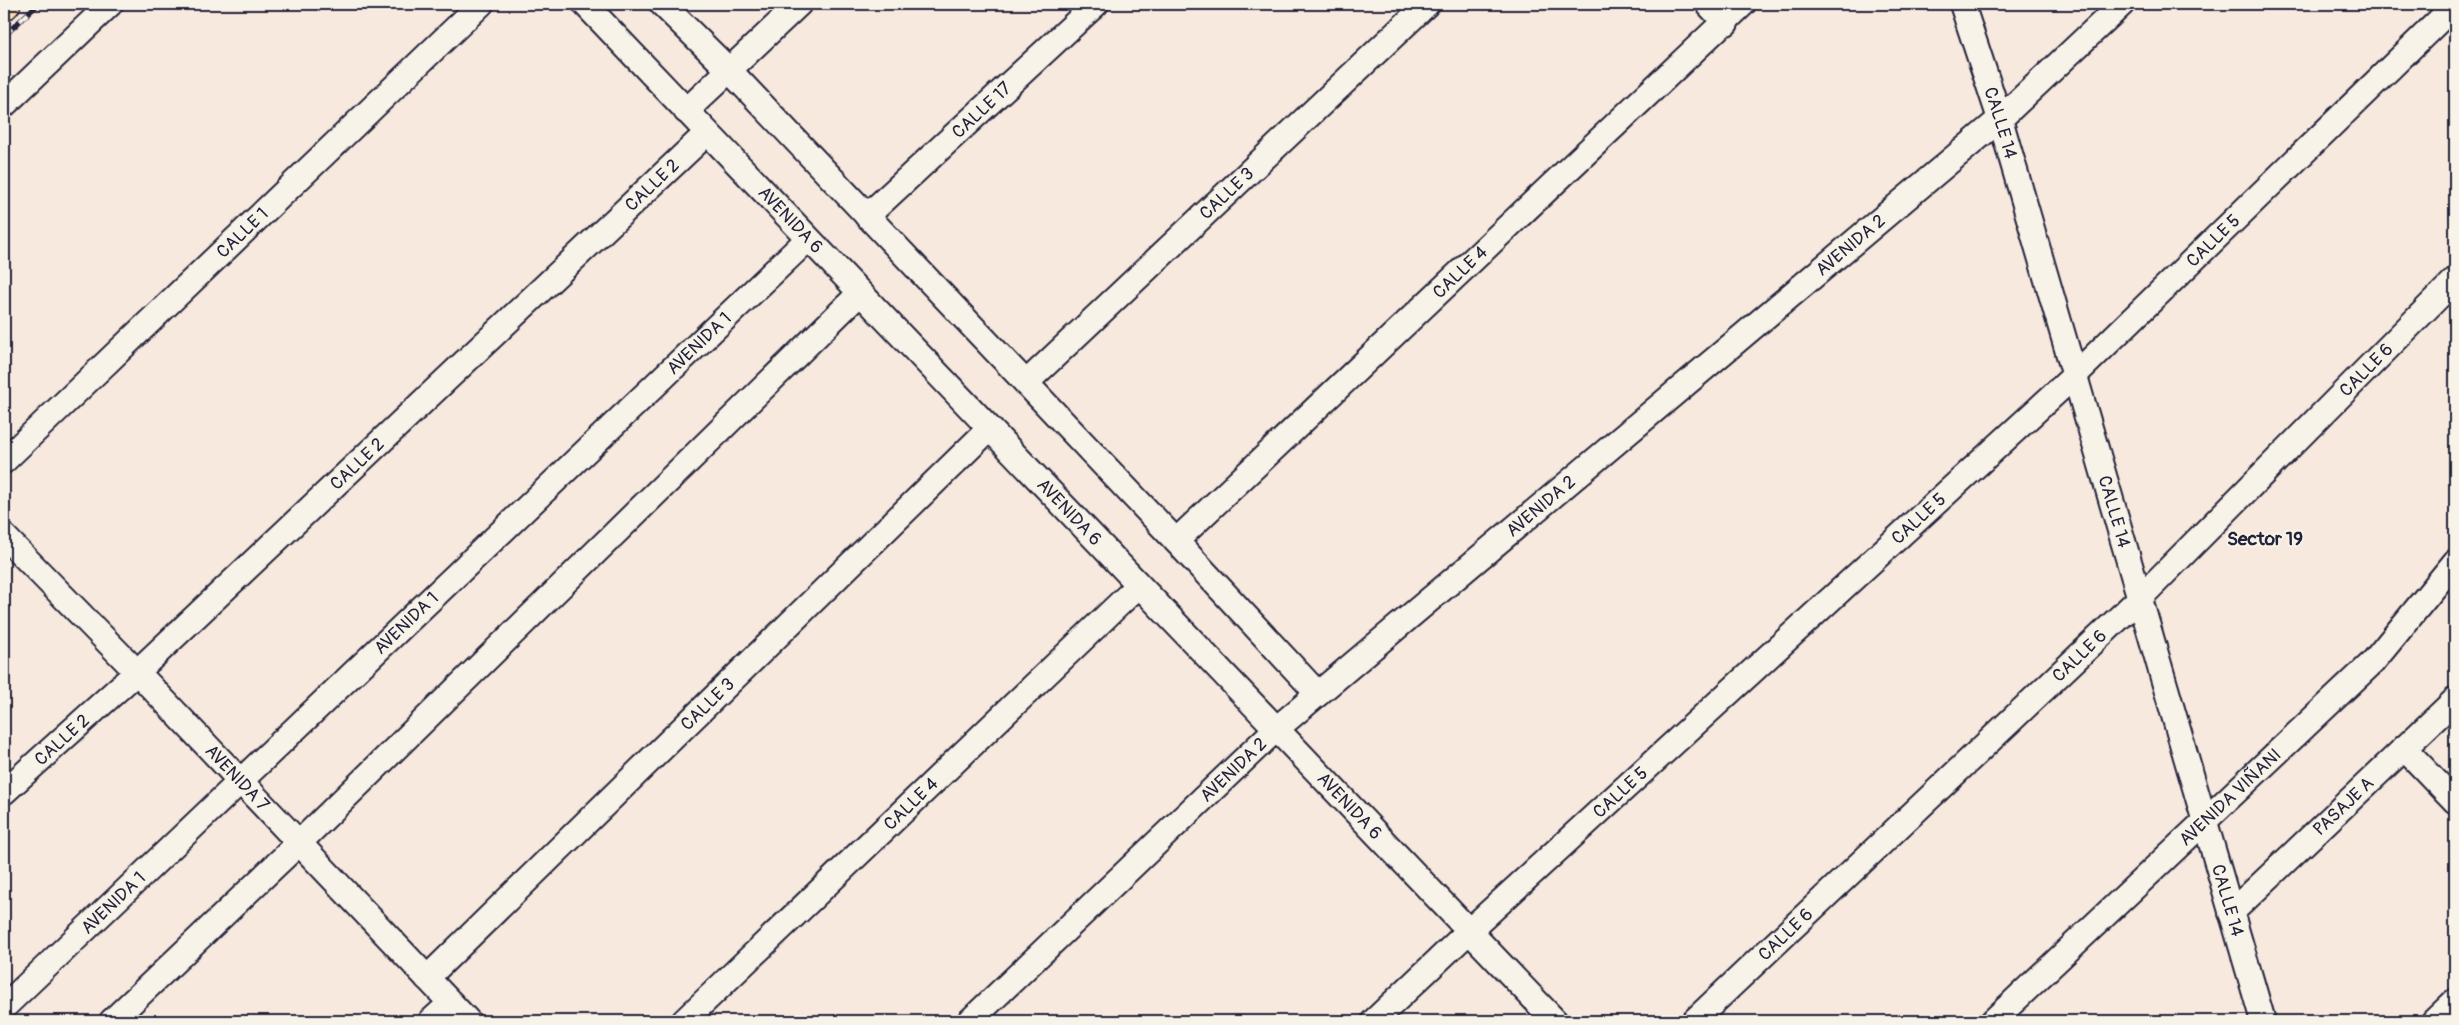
<svg xmlns="http://www.w3.org/2000/svg" width="2459" height="1025" font-family="Pangolin,sans-serif">
  <style>
    .lines { fill: none; stroke-linecap: round; stroke-linejoin: round }
    .minor-casing { stroke: #22223b; stroke-width: 28 }
    .major-casing { stroke: #22223b; stroke-width: 31 }
    .minor { stroke: #f7f3e8; stroke-width: 24 }
    .major { stroke: #fbddab; stroke-width: 28 }
    .rail-casing { stroke: #22223b; stroke-width: 5.5 }
    .rail { stroke: #f7f3e8; stroke-width: 4; stroke-dasharray: 11; stroke-linecap: butt }
    .labels { text-anchor: middle; dominant-baseline: central; stroke-width: 4; stroke-linejoin: round; paint-order: stroke }
    .street-label { font-size: 18px; fill: #22223b; stroke: #f7f3e8 }
    .neighbourhood-label { font-size: 19px; font-weight: bold; fill: #22223b; stroke: #f7f3e8 }
  </style>
  <rect width="100%" height="100%" fill="#f8e9de"/>
  <filter id="ink" filterUnits="userSpaceOnUse"><feTurbulence type="fractalNoise" baseFrequency=".02" numOctaves="2"/><feDisplacementMap in="SourceGraphic" scale="10" xChannelSelector="R" yChannelSelector="G"/><feConvolveMatrix kernelMatrix="1 2 1 2 8 2 1 2 1" color-interpolation-filters="sRGB"/></filter>
  <g filter="url(#ink)">
    <g class="lines">
      <g class="minor-casing">
        <g id="minor">
          <path id="s1" d="M585,4L1555,1021"/>
          <polyline points="662,4 729,70 1176,541 1318,694"/>
          <polyline points="1708,4 1726,23"/>
          <path id="s2" d="M1962,4L2000,119L2263,1021"/>
          <polyline points="4,105 110,4"/>
          <polyline points="686,111 799,4"/>
          <path id="s3" d="M867,216L1096,4"/>
          <path id="s4" d="M1026,383L1427,4"/>
          <path id="s5" d="M4,461L481,4"/>
          <path id="s6" d="M4,536L137,672L468,1021"/>
          <path id="s7" d="M1176,541L1743,4"/>
          <polyline points="2404,748 2455,801"/>
          <path id="s8" d="M4,792L137,672L707,133"/>
          <path id="s9" d="M2231,913L2455,700"/>
          <path id="s10" d="M427,978L989,429"/>
          <path id="s11" d="M4,1007L808,239"/>
          <polyline points="112,1021 299,843 859,294"/>
          <polyline points="431,1021 451,1003"/>
          <path id="s12" d="M684,1021L1138,586"/>
          <path id="s13" d="M970,1021L1275,730L2000,119L2122,4"/>
          <path id="s14" d="M1374,1021L1469,931L2074,376L2455,5"/>
          <path id="s15" d="M1694,1021L2139,599L2455,280"/>
          <path id="s16" d="M1993,1021L2373,662L2455,562"/>
          <polyline points="2434,1021 2455,1001"/>
        </g>
      </g>
      <g class="major-casing">
        <polyline id="major" points="4,6 6,4"/>
      </g>
      <use href="#minor" class="minor"/>
      <use href="#major" class="major"/>
      <g class="rail-casing">
        <polyline id="rail" points="4,36 38,4"/>
      </g>
      <use href="#rail" class="rail"/>
    </g>
  </g>
  <g class="labels">
    <g class="street-label">
      <text stroke="none"><textPath href="#s3" startOffset="156">CALLE 17</textPath></text>
      <text stroke="none"><textPath href="#s2" startOffset="125">CALLE 14</textPath></text>
      <text stroke="none"><textPath href="#s8" startOffset="888">CALLE 2</textPath></text>
      <text stroke="none"><textPath href="#s4" startOffset="276">CALLE 3</textPath></text>
      <text stroke="none"><textPath href="#s1" startOffset="298">AVENIDA 6</textPath></text>
      <text stroke="none"><textPath href="#s5" startOffset="330">CALLE 1</textPath></text>
      <text stroke="none"><textPath href="#s14" startOffset="1146">CALLE 5</textPath></text>
      <text stroke="none"><textPath href="#s13" startOffset="1174">AVENIDA 2</textPath></text>
      <text stroke="none"><textPath href="#s7" startOffset="391">CALLE 4</textPath></text>
      <text stroke="none"><textPath href="#s11" startOffset="961">AVENIDA 1</textPath></text>
      <text stroke="none"><textPath href="#s15" startOffset="936">CALLE 6</textPath></text>
      <text stroke="none"><textPath href="#s8" startOffset="482">CALLE 2</textPath></text>
      <text stroke="none"><textPath href="#s13" startOffset="769">AVENIDA 2</textPath></text>
      <text stroke="none"><textPath href="#s2" startOffset="530">CALLE 14</textPath></text>
      <text stroke="none"><textPath href="#s1" startOffset="702">AVENIDA 6</textPath></text>
      <text stroke="none"><textPath href="#s14" startOffset="741">CALLE 5</textPath></text>
      <text stroke="none"><textPath href="#s11" startOffset="556">AVENIDA 1</textPath></text>
      <text stroke="none"><textPath href="#s15" startOffset="531">CALLE 6</textPath></text>
      <text stroke="none"><textPath href="#s10" startOffset="392">CALLE 3</textPath></text>
      <text stroke="none"><textPath href="#s8" startOffset="78">CALLE 2</textPath></text>
      <text stroke="none"><textPath href="#s13" startOffset="364">AVENIDA 2</textPath></text>
      <text stroke="none"><textPath href="#s6" startOffset="336">AVENIDA 7</textPath></text>
      <text stroke="none"><textPath href="#s14" startOffset="336">CALLE 5</textPath></text>
      <text stroke="none"><textPath href="#s16" startOffset="326">AVENIDA VIÑANI</textPath></text>
      <text stroke="none"><textPath href="#s12" startOffset="314">CALLE 4</textPath></text>
      <text stroke="none"><textPath href="#s1" startOffset="1108">AVENIDA 6</textPath></text>
      <text stroke="none"><textPath href="#s9" startOffset="155">PASAJE A</textPath></text>
      <text stroke="none"><textPath href="#s2" startOffset="935">CALLE 14</textPath></text>
      <text stroke="none"><textPath href="#s11" startOffset="151">AVENIDA 1</textPath></text>
      <text stroke="none"><textPath href="#s15" startOffset="126">CALLE 6</textPath></text>
    </g>
    <g class="neighbourhood-label">
      <text x="2265" y="539">Sector 19</text>
    </g>
  </g>
  <rect width="2459" height="1025" fill="none" stroke="#f7f3e8" stroke-width="20"/>
  <rect x="10" y="10" width="2439" height="1005" fill="none" stroke="#22223b" stroke-width="2" filter="url(#ink)"/>
</svg>
